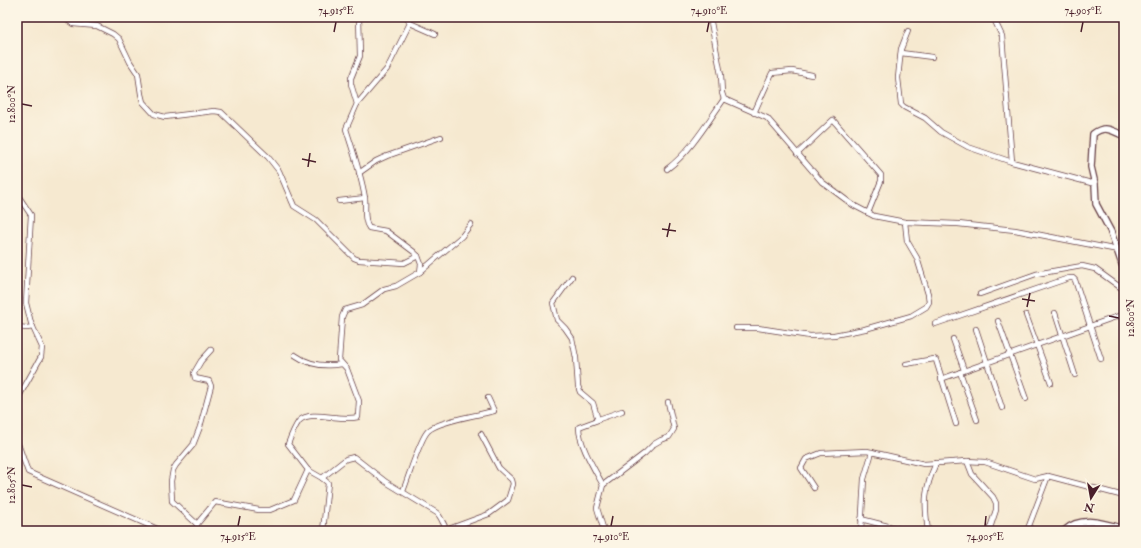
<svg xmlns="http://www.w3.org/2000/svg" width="1141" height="548" font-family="'IM FELL Double Pica',serif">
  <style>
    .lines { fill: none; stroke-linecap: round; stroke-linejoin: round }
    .minor-casing { stroke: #643d44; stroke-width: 6 }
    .major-casing { stroke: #643d44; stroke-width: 8 }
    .minor { stroke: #fff; stroke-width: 4.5 }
    .major { stroke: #fff; stroke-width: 5.5 }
    .ticks { fill: none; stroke: #4a1f2b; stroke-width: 1.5 }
    .neatline { fill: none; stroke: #4a1f2b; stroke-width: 1.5 }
    .ticks-label { font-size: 10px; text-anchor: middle; fill: #4a1f2b }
  </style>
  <rect width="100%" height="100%" fill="#fcf5e5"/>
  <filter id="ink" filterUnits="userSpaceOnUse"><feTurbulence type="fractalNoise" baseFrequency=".025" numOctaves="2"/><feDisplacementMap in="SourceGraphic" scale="8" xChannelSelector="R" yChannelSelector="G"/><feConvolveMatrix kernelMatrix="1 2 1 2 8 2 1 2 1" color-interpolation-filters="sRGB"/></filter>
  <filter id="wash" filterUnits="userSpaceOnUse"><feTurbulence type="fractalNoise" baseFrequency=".012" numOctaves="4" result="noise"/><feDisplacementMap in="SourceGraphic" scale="16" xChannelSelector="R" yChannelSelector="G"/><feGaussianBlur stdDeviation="0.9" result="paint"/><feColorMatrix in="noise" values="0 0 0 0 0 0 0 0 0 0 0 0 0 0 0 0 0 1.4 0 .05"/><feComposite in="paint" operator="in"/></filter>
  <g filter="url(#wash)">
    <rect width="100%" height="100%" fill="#f6e9d0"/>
  </g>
  <g filter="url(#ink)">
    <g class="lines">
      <g class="minor-casing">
        <g id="minor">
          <polyline points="63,17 73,24 97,26 113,34 119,39 130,62 138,74 141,94 143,102 154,114 165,117 214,111 221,112 268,157 279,171 294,206 316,220 354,258 359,260 404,263 418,256"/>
          <polyline points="407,17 410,23 435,34"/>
          <polyline points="710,17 721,75 722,93 724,99 767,118 822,182 853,205 874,216 905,222 958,224 1015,230 1118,250"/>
          <polyline points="993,17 1002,36 1012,162"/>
          <polyline points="908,31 901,49 898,78 901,104 904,107 925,118 941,132 968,147 1012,162 1095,184"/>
          <polyline points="901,53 932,57"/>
          <polyline points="357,104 387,69 410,23"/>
          <polyline points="754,113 772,73 792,71 812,75"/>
          <polyline points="797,154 833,120 881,175 881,181 868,213"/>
          <path d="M667,169C691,151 707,123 724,99"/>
          <polyline points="359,173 376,161 387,156 441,137"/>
          <polyline points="17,194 31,215 26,303 31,323 42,347 41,357 17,400"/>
          <polyline points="339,201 365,198"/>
          <polyline points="420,272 462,236 471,224"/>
          <path d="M572,277L553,303L557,320L565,328L572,338L576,358L578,386L580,392L593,403L598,420L579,427C579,445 595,470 603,485"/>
          <polyline points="980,294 1036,274 1082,266 1095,269 1124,290"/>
          <polyline points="1055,313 1075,375"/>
          <polyline points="1026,315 1051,383"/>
          <polyline points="998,321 1026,399"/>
          <polyline points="935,324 1069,278 1073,278 1075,280 1101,359"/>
          <polyline points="17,327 27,328 33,327"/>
          <polyline points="736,328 758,328 810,336 834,335 865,329 911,316 926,307 929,302 928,294 917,258 907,241 905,222"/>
          <polyline points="976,329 1002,408"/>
          <polyline points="953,339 964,370"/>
          <path d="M295,355C309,365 326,367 342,364"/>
          <polyline points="906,364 934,359 936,360 956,424"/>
          <polyline points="960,372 977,420"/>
          <polyline points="941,379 1124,314"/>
          <polyline points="596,420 622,411"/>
          <polyline points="17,441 28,472 162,531"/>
          <polyline points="967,461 972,474 993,497 996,503 996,510 989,531"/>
          <path d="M322,478L346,459L354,457L386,482L437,513C442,518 443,525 448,531"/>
          <polyline points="814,488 801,468 806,459 821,453 867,451 924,464 967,461 985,462 1035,479 1048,476 1124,496"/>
          <path d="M403,491C408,479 420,438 428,431C438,421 479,415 494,411L488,398"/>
          <polyline points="861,519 907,531"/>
          <polyline points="197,524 215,502 259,510 270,510 294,500 308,470"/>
          <polyline points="197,531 197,524 172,501 171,481 173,470 176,465 193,445 200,427 211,386 209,381 195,378 194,373 201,361 211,350"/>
          <path d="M323,531L328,483L322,478L308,470L288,444C291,436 294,428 299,421C311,409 341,422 358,417L359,401L347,369L339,360L342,317L345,310L362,305L384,289L396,286L420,272L421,264L418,256L414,252L386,231L369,228C363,220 366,207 365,198C361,174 353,151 346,129L357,104L351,84V78L360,56L359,17"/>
          <polyline points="443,531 489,514 508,500 513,484 512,480 499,468 481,434"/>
          <polyline points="604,531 597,508 603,485 645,453 654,444 661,440 669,437 674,429 668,402"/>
          <polyline points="861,531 864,479 872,452"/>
          <path d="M928,531C924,502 924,490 936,463"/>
          <polyline points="1027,531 1048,476"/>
        </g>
      </g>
      <g class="major-casing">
        <g id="major">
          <path d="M1124,136C1112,130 1105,125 1093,134L1091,167L1095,184L1096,204L1111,232L1124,270"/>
          <path d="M1064,531C1081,515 1104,523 1124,529"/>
          <path d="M1073,531C1083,524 1098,528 1109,531"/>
        </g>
      </g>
      <use href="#minor" class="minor"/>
      <use href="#major" class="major"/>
    </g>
  </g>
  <path class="ticks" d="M334,32L336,22M707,32L709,22M1081,32L1083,22M22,104L32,106M302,159L316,162M308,167L310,153M662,229L676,231M667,237L670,223M1022,299L1035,301M1027,307L1030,293M1109,316L1119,318M22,485L32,487M238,526L240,516M611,526L613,516M985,526L986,516"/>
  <rect width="1141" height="548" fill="none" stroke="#fcf5e5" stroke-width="44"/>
  <g transform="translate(1091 498) rotate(191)" stroke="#fcf5e5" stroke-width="3" paint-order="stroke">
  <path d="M0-3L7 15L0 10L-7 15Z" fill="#4a1f2b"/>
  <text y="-6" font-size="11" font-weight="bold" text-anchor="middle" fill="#4a1f2b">N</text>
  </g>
  <rect x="22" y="22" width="1097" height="504" class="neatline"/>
  <g class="ticks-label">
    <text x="336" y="14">74.915°E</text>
    <text x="709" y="14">74.910°E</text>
    <text x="1083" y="14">74.905°E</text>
    <text transform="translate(11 104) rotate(-90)" y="4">12.800°N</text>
    <text transform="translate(1130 318) rotate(-90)" y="4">12.800°N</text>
    <text transform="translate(11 485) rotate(-90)" y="4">12.805°N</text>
    <text x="238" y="540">74.915°E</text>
    <text x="611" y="540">74.910°E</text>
    <text x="985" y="540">74.905°E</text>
  </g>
</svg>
